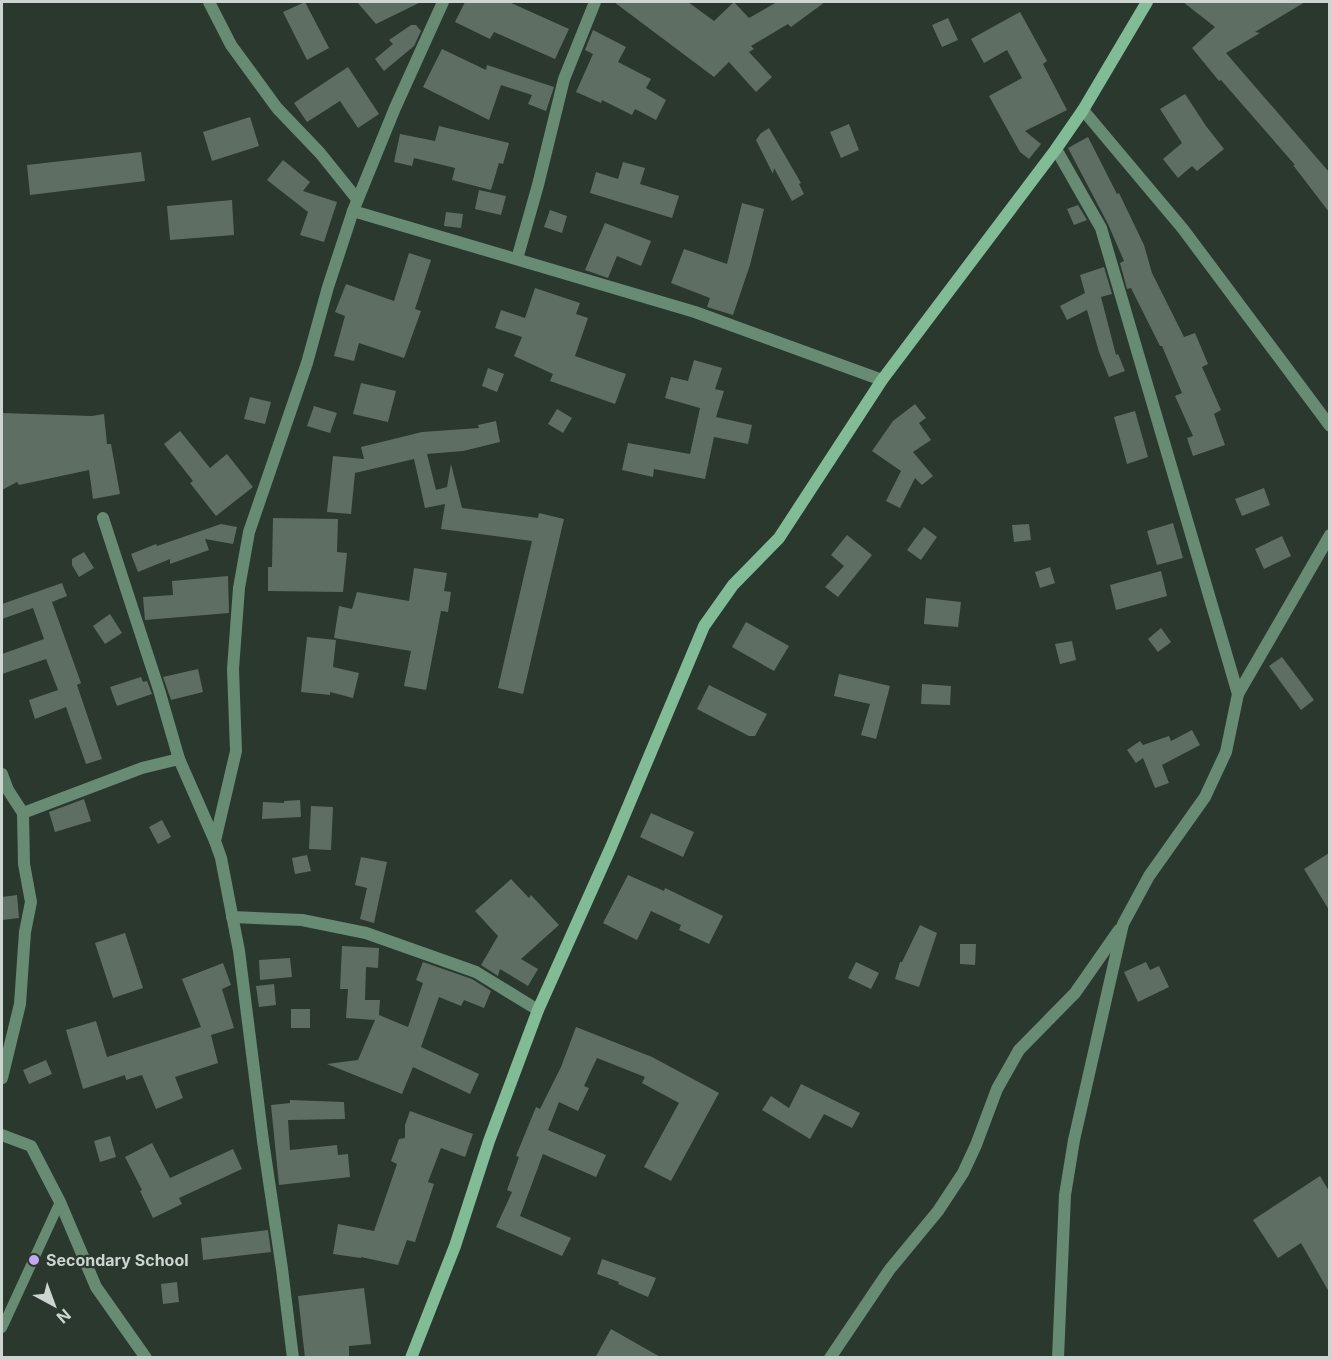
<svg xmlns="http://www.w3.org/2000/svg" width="1331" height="1359" font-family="Inter,sans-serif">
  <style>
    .building { fill: #5e6e63 }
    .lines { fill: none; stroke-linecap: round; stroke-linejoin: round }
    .service { stroke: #678b73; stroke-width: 10 }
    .minor { stroke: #678b73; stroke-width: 12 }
    .secondary { stroke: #82bc97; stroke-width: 12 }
    .poi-dot { fill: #c3a7f2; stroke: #2a382e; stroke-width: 2 }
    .labels { text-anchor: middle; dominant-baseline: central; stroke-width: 4.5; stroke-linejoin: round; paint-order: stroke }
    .poi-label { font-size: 16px; font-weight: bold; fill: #ccd5cf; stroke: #2a382e; text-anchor: start }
  </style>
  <rect width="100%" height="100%" fill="#2a382e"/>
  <g class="building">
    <polygon points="305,2 329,48 307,60 283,12"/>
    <polygon points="357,2 421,2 376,24"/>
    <polygon points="465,2 509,2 569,29 555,59 494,32 490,39 455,22"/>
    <polygon points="614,2 688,2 714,21 734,2 749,18 777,2 825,2 791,27 788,24 751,46 754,49 749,52 772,77 756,92 729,62 714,77"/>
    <polygon points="1183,2 1305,2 1255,32 1260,33 1226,53 1329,172 1329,212 1293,165 1295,165 1221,80 1219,81 1192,48 1215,27"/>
    <polygon points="1020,12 1047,61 1043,64 1067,110 1025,131 1041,144 1029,159 1020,152 989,96 1022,78 1007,50 984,63 971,39"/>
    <polygon points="948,18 958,40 942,47 932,25"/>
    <polygon points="411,25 416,25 421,31 414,46 384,71 375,59 393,44 389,40"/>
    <polygon points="593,30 626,47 618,62 651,79 646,88 666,100 656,120 635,109 632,115 602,100 601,103 576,92 593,54 585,50"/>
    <polygon points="442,49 486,70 487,65 554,87 546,111 528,104 532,95 501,85 489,120 423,87"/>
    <polygon points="348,67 379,114 358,128 340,101 307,122 294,103"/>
    <polygon points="1185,94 1206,126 1224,149 1197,171 1192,166 1178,178 1163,159 1182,143 1160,109"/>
    <polygon points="250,117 259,146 212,161 203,132"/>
    <polygon points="849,124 859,150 841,158 830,132"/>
    <polygon points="439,126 509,143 503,164 499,163 491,190 452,180 455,168 414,158 412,166 394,162 400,134 435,141"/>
    <polygon points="769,128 801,183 799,184 804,194 792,201 774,168 773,174 756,140 761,133"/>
    <polygon points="1088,137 1117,194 1119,193 1144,245 1152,273 1184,337 1195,333 1208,364 1202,367 1221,410 1214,414 1225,445 1193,456 1187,438 1193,436 1175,396 1182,393 1162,346 1160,346 1131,288 1127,289 1120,263 1124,261 1108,224 1068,148"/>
    <polygon points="141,152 145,181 30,195 27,165"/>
    <polygon points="283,160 310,182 303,191 337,202 324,242 300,235 308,212 267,180"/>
    <polygon points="623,162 645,168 640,184 679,196 672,218 590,193 596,172 618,179"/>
    <polygon points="479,190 506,196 501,215 475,209"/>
    <polygon points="232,200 234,235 170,240 167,206"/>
    <polygon points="742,203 764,209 750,265 733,315 707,307 710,298 671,283 684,249 727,264"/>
    <polygon points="1078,205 1087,220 1074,225 1067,209"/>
    <polygon points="550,210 567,216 562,233 544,227"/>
    <polygon points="446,212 463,214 461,228 444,226"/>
    <polygon points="605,223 651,241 641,266 617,256 608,278 585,270"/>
    <polygon points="409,253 431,260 415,309 421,311 404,358 359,343 354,361 334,356 345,316 335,312 346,284 394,301"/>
    <polygon points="1104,267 1112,294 1101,297 1116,355 1118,354 1125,371 1109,377 1099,352 1087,310 1067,320 1060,306 1085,293 1080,275"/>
    <polygon points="535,288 580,303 576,314 588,318 575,356 626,374 615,404 550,381 553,374 514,356 522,337 495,328 501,310 525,318"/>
    <polygon points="694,360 722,368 715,389 724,391 716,417 752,425 748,444 714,437 705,479 654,469 653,477 622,470 628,443 690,454 700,408 665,398 671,377 688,381"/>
    <polygon points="488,368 504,374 497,392 482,386"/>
    <polygon points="361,383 396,391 388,422 353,414"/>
    <polygon points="250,397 271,402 265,424 244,419"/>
    <polygon points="915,404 926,418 919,423 931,440 913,452 933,476 922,485 915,478 900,508 886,501 901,471 872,451 893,421"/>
    <polygon points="314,406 337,413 330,433 307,426"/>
    <polygon points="557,409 572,418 563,433 548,424"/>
    <polygon points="1135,411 1148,457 1127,464 1114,417"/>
    <polygon points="2,413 92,416 104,414 107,444 111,444 120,494 93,499 89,470 19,485 17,482 2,490"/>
    <polygon points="496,421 500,442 463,451 427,454 436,490 447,487 451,464 462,508 538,518 539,513 564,519 523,694 498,688 532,541 441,529 445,504 425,508 414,459 355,473 351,514 327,512 333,456 364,459 361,447 422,432 479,428 478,425"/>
    <polygon points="180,431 210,468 227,454 253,487 216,516 190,483 193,481 164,444"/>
    <polygon points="1264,488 1270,505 1242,516 1235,499"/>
    <polygon points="273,518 338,519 337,552 347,553 343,592 268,591 268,567 272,567"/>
    <polygon points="1173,523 1183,558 1157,565 1147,531"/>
    <polygon points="221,524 237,527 233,544 205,539 209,550 170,564 170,559 138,572 131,554 156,544 157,546"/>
    <polygon points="1029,524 1031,540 1014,542 1012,525"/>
    <polygon points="924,527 937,537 921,560 907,550"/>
    <polygon points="847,535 872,555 838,597 825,587 844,566 831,555"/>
    <polygon points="1282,536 1291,556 1264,569 1255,549"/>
    <polygon points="84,552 94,568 79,577 72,565 72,559"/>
    <polygon points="1050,567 1055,583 1040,588 1035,572"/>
    <polygon points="414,568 447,573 444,591 451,592 448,612 441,611 426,690 404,686 411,651 334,638 339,606 352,609 357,592 409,601"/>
    <polygon points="1161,571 1167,596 1116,610 1110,585"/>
    <polygon points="228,576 229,613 145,620 143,597 173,595 172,581"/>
    <polygon points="62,583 67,596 52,602 81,683 77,685 102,759 86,764 66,707 35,719 29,700 58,690 46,659 2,674 2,654 44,639 33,608 2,619 2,604"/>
    <polygon points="926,598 961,602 958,627 924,624"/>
    <polygon points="110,614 122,633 105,644 93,626"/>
    <polygon points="746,622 789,646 774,671 732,647"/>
    <polygon points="1161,628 1171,642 1158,652 1148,639"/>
    <polygon points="307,637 336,640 333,667 359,673 353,698 330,692 330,695 301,692"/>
    <polygon points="1072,641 1076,660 1060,664 1055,644"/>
    <polygon points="1282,657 1314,700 1301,710 1269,666"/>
    <polygon points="198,669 203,692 171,700 163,677"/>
    <polygon points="839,674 890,686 876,739 861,735 870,704 834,696"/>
    <polygon points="141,677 143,682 147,681 152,694 117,706 110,687"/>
    <polygon points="922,684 951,686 950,705 921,704"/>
    <polygon points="709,685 767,714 755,736 749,736 697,709"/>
    <polygon points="1192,730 1200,745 1162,765 1169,783 1155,788 1143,758 1136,763 1127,750 1140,741 1143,745 1169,736 1171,741"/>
    <polygon points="84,799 91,821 55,832 49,812"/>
    <polygon points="300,800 301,817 262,819 263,802 284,803 284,801"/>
    <polygon points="311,806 333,807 331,850 309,849"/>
    <polygon points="651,813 694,832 683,857 640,837"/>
    <polygon points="162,820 171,837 158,844 149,827"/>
    <polygon points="1329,853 1329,910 1304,869"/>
    <polygon points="307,855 311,871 295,874 292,858"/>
    <polygon points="361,857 387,862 374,923 360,919 367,888 355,885"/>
    <polygon points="628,875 664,891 665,888 723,916 709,944 679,930 681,925 651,911 637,940 603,923"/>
    <polygon points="511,879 529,898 531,895 559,925 521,959 538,969 528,986 500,969 498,976 481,965 498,936 475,911"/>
    <polygon points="17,895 19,918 2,920 2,897"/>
    <polygon points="920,925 937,933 919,987 895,979 900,962 902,962"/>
    <polygon points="125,933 143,988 113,998 95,943"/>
    <polygon points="960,944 976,944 975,965 960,964"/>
    <polygon points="342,946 379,948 378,968 366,967 365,1000 380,1000 379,1015 408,1027 423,983 416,980 423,962 472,979 491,991 484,1008 464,1000 461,1006 439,997 421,1047 479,1074 470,1094 413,1067 402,1094 327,1064 358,1060 375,1020 346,1018 348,989 340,989"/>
    <polygon points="290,958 292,977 260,980 259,960"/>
    <polygon points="856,962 879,973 871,989 848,978"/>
    <polygon points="1146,962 1150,970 1159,966 1169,987 1138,1002 1124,972"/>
    <polygon points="223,963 231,985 222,989 234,1028 211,1035 218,1063 175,1077 183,1098 156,1109 142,1075 126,1080 125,1075 83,1089 66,1030 96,1021 107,1057 201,1027 182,979"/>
    <polygon points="274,984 276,1005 259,1007 256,986"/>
    <rect x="291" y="1009" width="19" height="19"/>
    <polygon points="576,1027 652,1057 719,1093 671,1181 644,1167 679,1103 642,1083 645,1077 597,1058 584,1086 589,1088 578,1111 559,1102 548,1130 606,1155 596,1177 543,1154 520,1216 571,1238 562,1256 496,1227 512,1192 507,1190 519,1157 516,1156 536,1107 540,1109 561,1067"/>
    <polygon points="46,1060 52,1074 29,1084 23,1070"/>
    <polygon points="801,1084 860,1113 852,1128 824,1114 810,1139 762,1110 771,1096 789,1108"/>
    <polygon points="290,1100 344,1102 345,1119 288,1120 290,1150 337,1145 338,1155 348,1154 350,1177 279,1185 271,1105 290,1103"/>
    <polygon points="410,1111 473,1134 465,1157 441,1148 428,1182 434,1184 415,1242 407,1240 398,1265 361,1257 361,1258 333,1254 338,1224 374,1231 397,1164 391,1161 399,1139 405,1138 405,1125"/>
    <polygon points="110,1136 116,1157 100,1162 94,1141"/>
    <polygon points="152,1143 170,1178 233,1149 242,1169 179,1198 182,1204 153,1218 140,1191 142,1190 125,1157"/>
    <polygon points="1320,1176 1329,1191 1329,1292 1301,1243 1278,1258 1253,1220"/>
    <polygon points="268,1230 271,1252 203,1260 201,1238"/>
    <polygon points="602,1259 656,1278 648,1297 618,1284 619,1282 597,1274"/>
    <polygon points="177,1282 179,1302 163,1304 161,1284"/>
    <polygon points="364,1288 371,1344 349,1346 349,1358 305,1358 298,1296"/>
    <polygon points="611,1329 662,1358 595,1358"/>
  </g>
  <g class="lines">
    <polyline class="service" points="2,1328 60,1202"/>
    <g class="minor">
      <polyline points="209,2 231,45 277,108 320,153 357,199"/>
      <polyline points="1083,110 1183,229 1330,426"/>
      <polyline points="1056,149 1101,228 1238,694"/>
      <polyline points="353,211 695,312 882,380"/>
      <polyline points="517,259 538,185 564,79 595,2"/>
      <polyline points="103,518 159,690 179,759 215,841"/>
      <polyline points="2,774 8,790 23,813 24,864 31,902 25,932 20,1004 2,1078"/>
      <polyline points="23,813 142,768 179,759"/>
      <polyline points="232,917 302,920 366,933 476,972 538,1010"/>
      <polyline points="2,1135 31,1146 60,1202 96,1287 146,1358"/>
      <polyline points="293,1358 282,1269 263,1141 239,951 221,858 215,841 236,751 233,669 239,588 249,532 307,363 328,287 353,211 395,108 443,2"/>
      <polyline points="830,1358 890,1269 938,1211 963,1173 976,1145 997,1089 1019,1050 1075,993 1119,930"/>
      <polyline points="1058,1358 1065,1195 1074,1140 1123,924 1149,876 1205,797 1226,752 1238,694 1330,535"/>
    </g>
    <polyline class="secondary" points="411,1358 455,1246 489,1141 538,1010 611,847 704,626 733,585 779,538 882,380 1056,149 1083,110 1147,2"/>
  </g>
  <circle class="poi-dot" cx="34" cy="1260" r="6"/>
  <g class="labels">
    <g class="poi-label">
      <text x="46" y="1260">Secondary School</text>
    </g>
  </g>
  <rect width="1331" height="1359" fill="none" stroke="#ccd5cf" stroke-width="6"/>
  <g transform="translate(54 1305) rotate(139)" stroke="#2a382e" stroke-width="4.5" paint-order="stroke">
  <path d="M0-4.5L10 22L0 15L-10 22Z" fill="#ccd5cf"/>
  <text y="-9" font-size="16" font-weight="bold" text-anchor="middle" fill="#ccd5cf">N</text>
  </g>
</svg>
